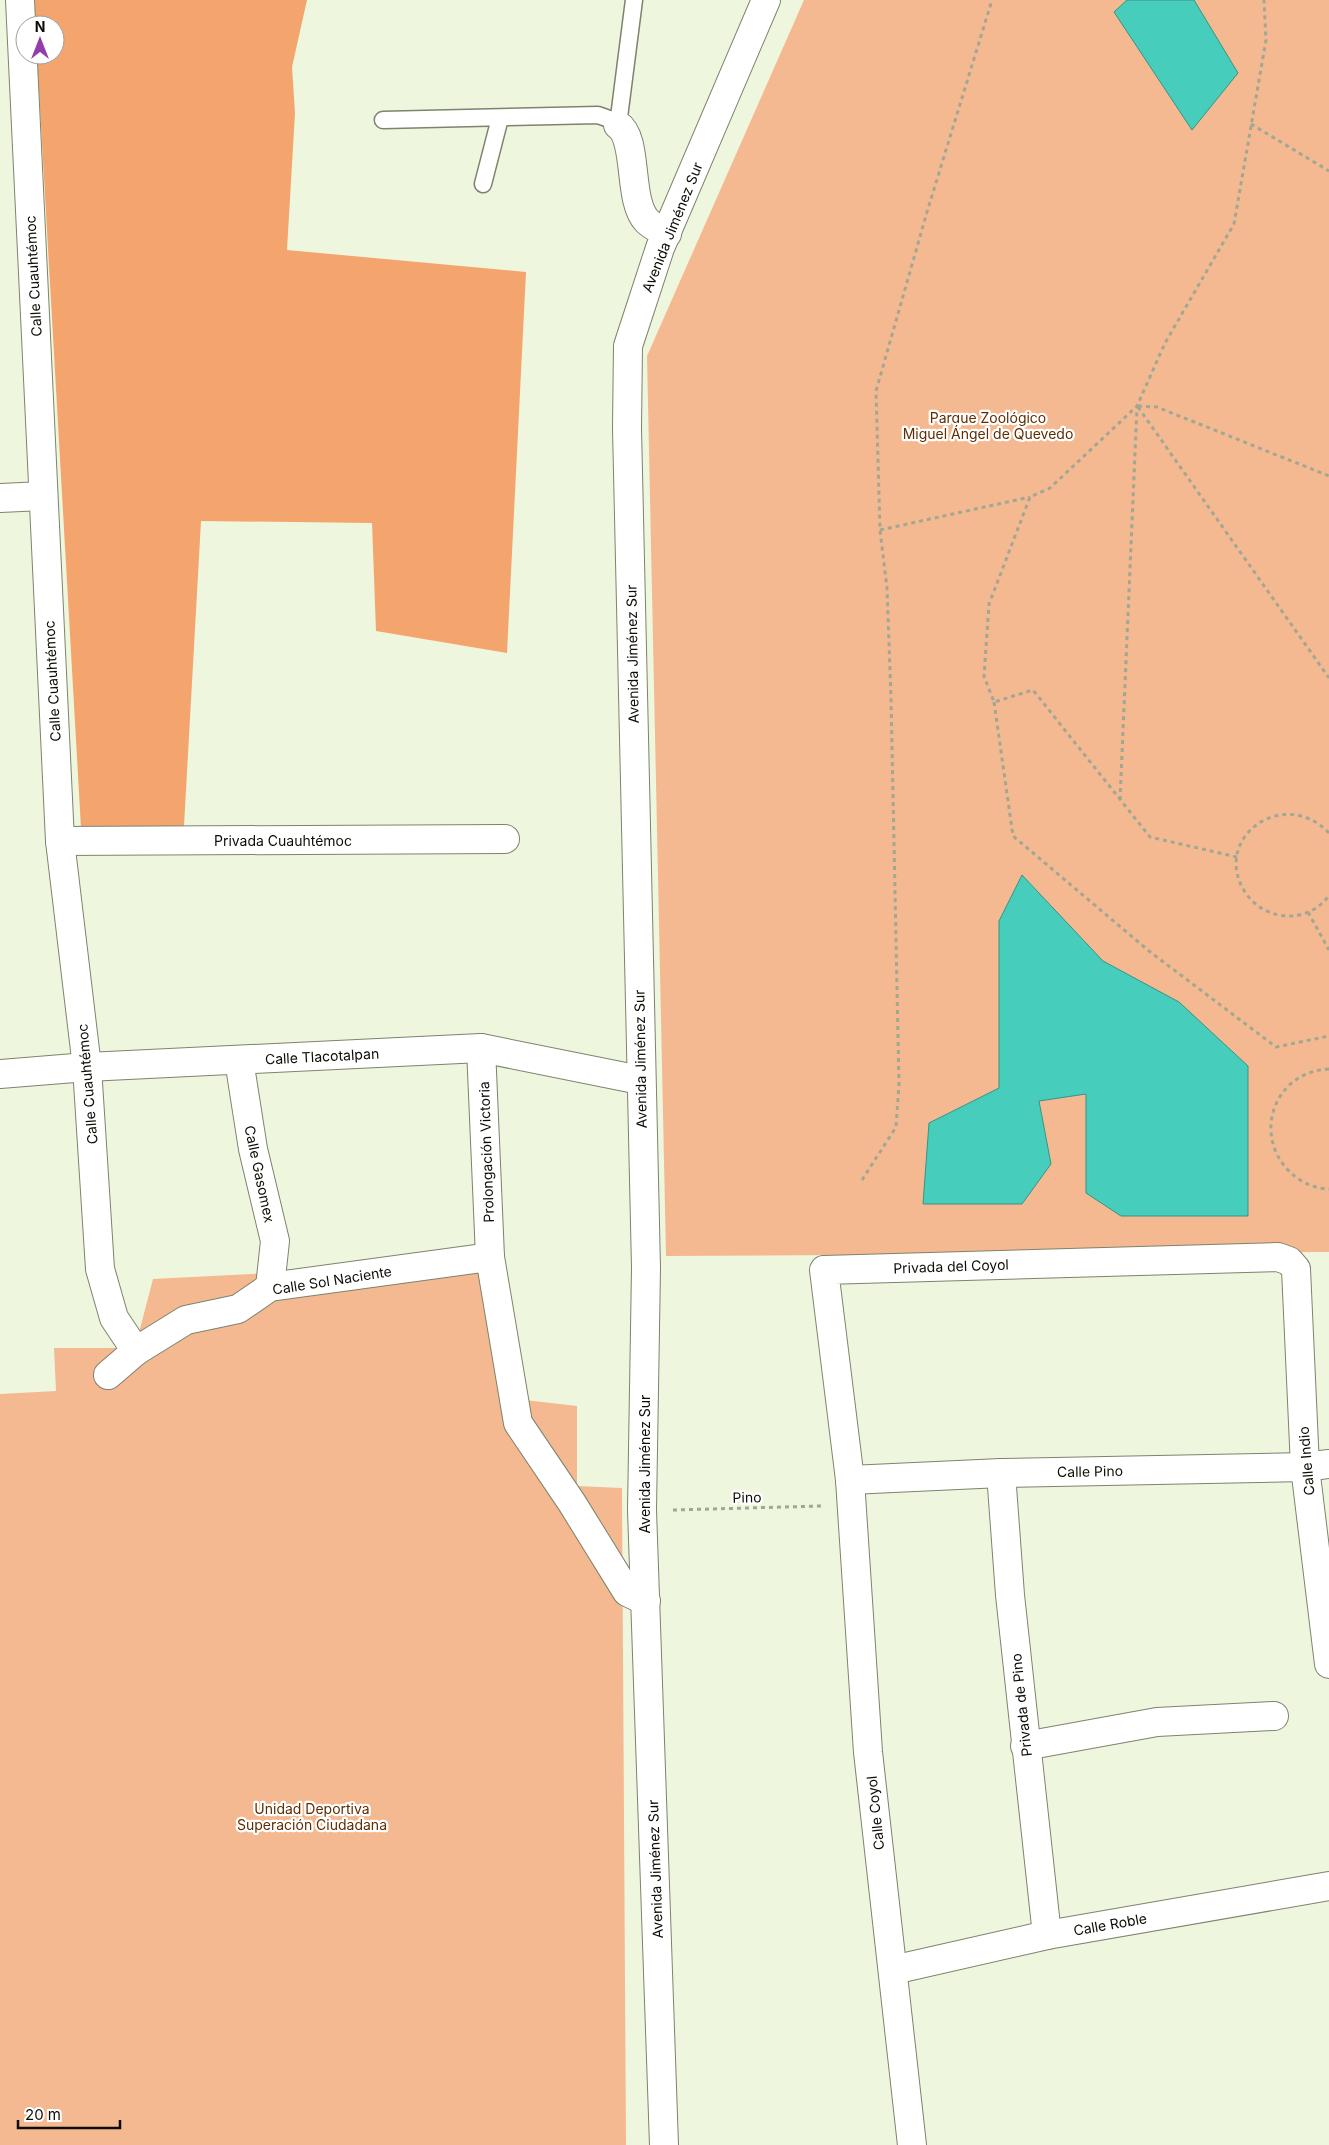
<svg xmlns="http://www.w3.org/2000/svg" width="1329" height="2145" font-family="Inter,sans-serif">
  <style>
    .green { fill: #f5b991 }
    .forest { fill: #f4a56e }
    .water { fill: #46cdbc; stroke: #359485 }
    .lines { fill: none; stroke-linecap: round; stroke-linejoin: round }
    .lane-casing { stroke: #7d836d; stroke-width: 19 }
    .street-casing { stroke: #7d836d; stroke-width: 30 }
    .path { stroke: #a1a794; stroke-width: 3; stroke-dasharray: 4 4; stroke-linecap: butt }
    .lane { stroke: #fff; stroke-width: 16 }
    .street { stroke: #fff; stroke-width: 28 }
    .labels { text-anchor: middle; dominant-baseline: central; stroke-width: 4.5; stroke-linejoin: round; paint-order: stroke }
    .street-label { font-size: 14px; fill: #0c0e06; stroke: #fff }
    .park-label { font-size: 14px; fill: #5f2d00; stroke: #fff }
  </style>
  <rect width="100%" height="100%" fill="#eff6de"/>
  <g class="green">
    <polygon points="804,0 1329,0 1329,1252 666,1256 647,356"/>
    <polygon points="501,1261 525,1400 577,1406 577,1486 622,1488 626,2145 0,2145 0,1394 56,1391 54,1348 135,1348 153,1279"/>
  </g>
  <polygon class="forest" points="34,0 307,0 292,67 295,113 287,250 526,272 507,653 376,631 372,523 201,521 184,826 81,828 37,55 55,55 55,25 36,25"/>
  <g class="water">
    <polygon points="1127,0 1194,0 1238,73 1192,130 1114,12"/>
    <polygon points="1022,875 1103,961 1179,1002 1248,1066 1248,1216 1121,1216 1086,1193 1086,1094 1039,1101 1051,1164 1022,1204 923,1204 929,1123 999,1088 999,921"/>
  </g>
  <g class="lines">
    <g class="lane-casing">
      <g id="lane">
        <polyline points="383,120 598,115 612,120 618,125"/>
        <polyline points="618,125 634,0"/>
        <polyline points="483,184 500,118"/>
      </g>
    </g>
    <g class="street-casing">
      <g id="street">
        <polyline points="20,0 60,841 87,1067 100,1269 114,1318 136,1351"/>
        <path d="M618,125C639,139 627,200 647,221C652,226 661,230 667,234"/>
        <polyline points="0,498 43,496"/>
        <polyline points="60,841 505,839"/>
        <polyline points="481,1048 490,1257 518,1423 572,1503 627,1592 646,1601"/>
        <polyline points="239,1060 253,1149 275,1241 270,1287"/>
        <polyline points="0,1074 87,1067 481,1048 640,1080"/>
        <polyline points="108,1375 136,1351 186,1320 238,1309 270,1287 490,1257"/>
        <polyline points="1001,1473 1010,1595 1047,1935"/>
        <polyline points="850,1480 1001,1473 1305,1467 1329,1464"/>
        <polyline points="1025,1746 1157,1722 1274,1716"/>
        <polyline points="893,1970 1047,1935 1329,1886"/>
        <polyline points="664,2145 642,1510 646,1268 627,428 628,346 660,248 766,0"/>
        <polyline points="912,2145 868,1752 850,1480 824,1270 1278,1257 1289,1261 1296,1269 1305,1467 1329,1664"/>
      </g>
    </g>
    <g class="path">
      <polyline points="1251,124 1329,171"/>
      <polyline points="1138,406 1157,407 1329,476"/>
      <polyline points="1138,407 1329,678"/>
      <polyline points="880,530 1030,497"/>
      <polyline points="994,702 1013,836 1149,951 1276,1047 1329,1036"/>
      <polyline points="1120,800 1137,407"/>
      <path d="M1329,833C1282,784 1208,841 1247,895C1257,908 1271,915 1286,916C1303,917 1320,909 1329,895"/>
      <polyline points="1237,857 1150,837 1033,690 994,702 984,676 989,604 1030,497 1050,488 1137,406 1165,343 1234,224 1266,40 1264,0"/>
      <polyline points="1308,912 1329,950"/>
      <path d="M1329,1069C1270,1072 1250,1143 1297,1178C1305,1184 1318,1189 1329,1189"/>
      <polyline points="862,1180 896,1127 899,1085 891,698 887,588 880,530 876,391 927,212 992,0"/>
      <polyline points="673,1510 821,1506"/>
    </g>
    <use href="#lane" class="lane"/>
    <use href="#street" class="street"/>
  </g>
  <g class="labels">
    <g class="street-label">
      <text transform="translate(672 227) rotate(-68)">Avenida Jiménez Sur</text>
      <text transform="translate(33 276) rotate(-93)">Calle Cuauhtémoc</text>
      <text transform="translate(632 654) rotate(-91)">Avenida Jiménez Sur</text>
      <text transform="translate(52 681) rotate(-93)">Calle Cuauhtémoc</text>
      <text x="283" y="840">Privada Cuauhtémoc</text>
      <text transform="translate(322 1056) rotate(-3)">Calle Tlacotalpan</text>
      <text transform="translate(640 1059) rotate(-91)">Avenida Jiménez Sur</text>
      <text transform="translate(87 1084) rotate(-95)">Calle Cuauhtémoc</text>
      <text transform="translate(486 1152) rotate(-92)">Prolongación Victoria</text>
      <text transform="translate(260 1174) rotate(78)">Calle Gasomex</text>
      <text transform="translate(951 1266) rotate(-2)">Privada del Coyol</text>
      <text transform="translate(332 1280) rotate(-9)">Calle Sol Naciente</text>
      <text transform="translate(1306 1461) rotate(-95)">Calle Indio</text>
      <text transform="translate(644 1464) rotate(-90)">Avenida Jiménez Sur</text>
      <text transform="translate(1090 1471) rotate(-1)">Calle Pino</text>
      <text transform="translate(747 1497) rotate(-1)">Pino</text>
      <text transform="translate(1021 1705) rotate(-96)">Privada de Pino</text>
      <text transform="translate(875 1813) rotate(-96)">Calle Coyol</text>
      <text transform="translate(655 1869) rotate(-92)">Avenida Jiménez Sur</text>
      <text transform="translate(1110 1924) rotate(-10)">Calle Roble</text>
    </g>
    <g class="park-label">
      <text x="988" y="417">Parque Zoológico<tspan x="988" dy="16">Miguel Ángel de Quevedo</tspan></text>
      <text x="312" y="1808">Unidad Deportiva<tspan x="312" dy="16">Superación Ciudadana</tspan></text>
    </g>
  </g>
  <g transform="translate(40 40)"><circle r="24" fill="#ffffff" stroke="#9e9f9b"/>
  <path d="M0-4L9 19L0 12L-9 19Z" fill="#933dab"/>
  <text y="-8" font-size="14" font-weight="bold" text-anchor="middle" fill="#0c0e06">N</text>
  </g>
  <path d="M18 2120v8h102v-8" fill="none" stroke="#0c0e06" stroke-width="2.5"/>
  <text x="25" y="2120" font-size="15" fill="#0c0e06" stroke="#ffffff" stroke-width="4" paint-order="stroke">20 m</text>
</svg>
